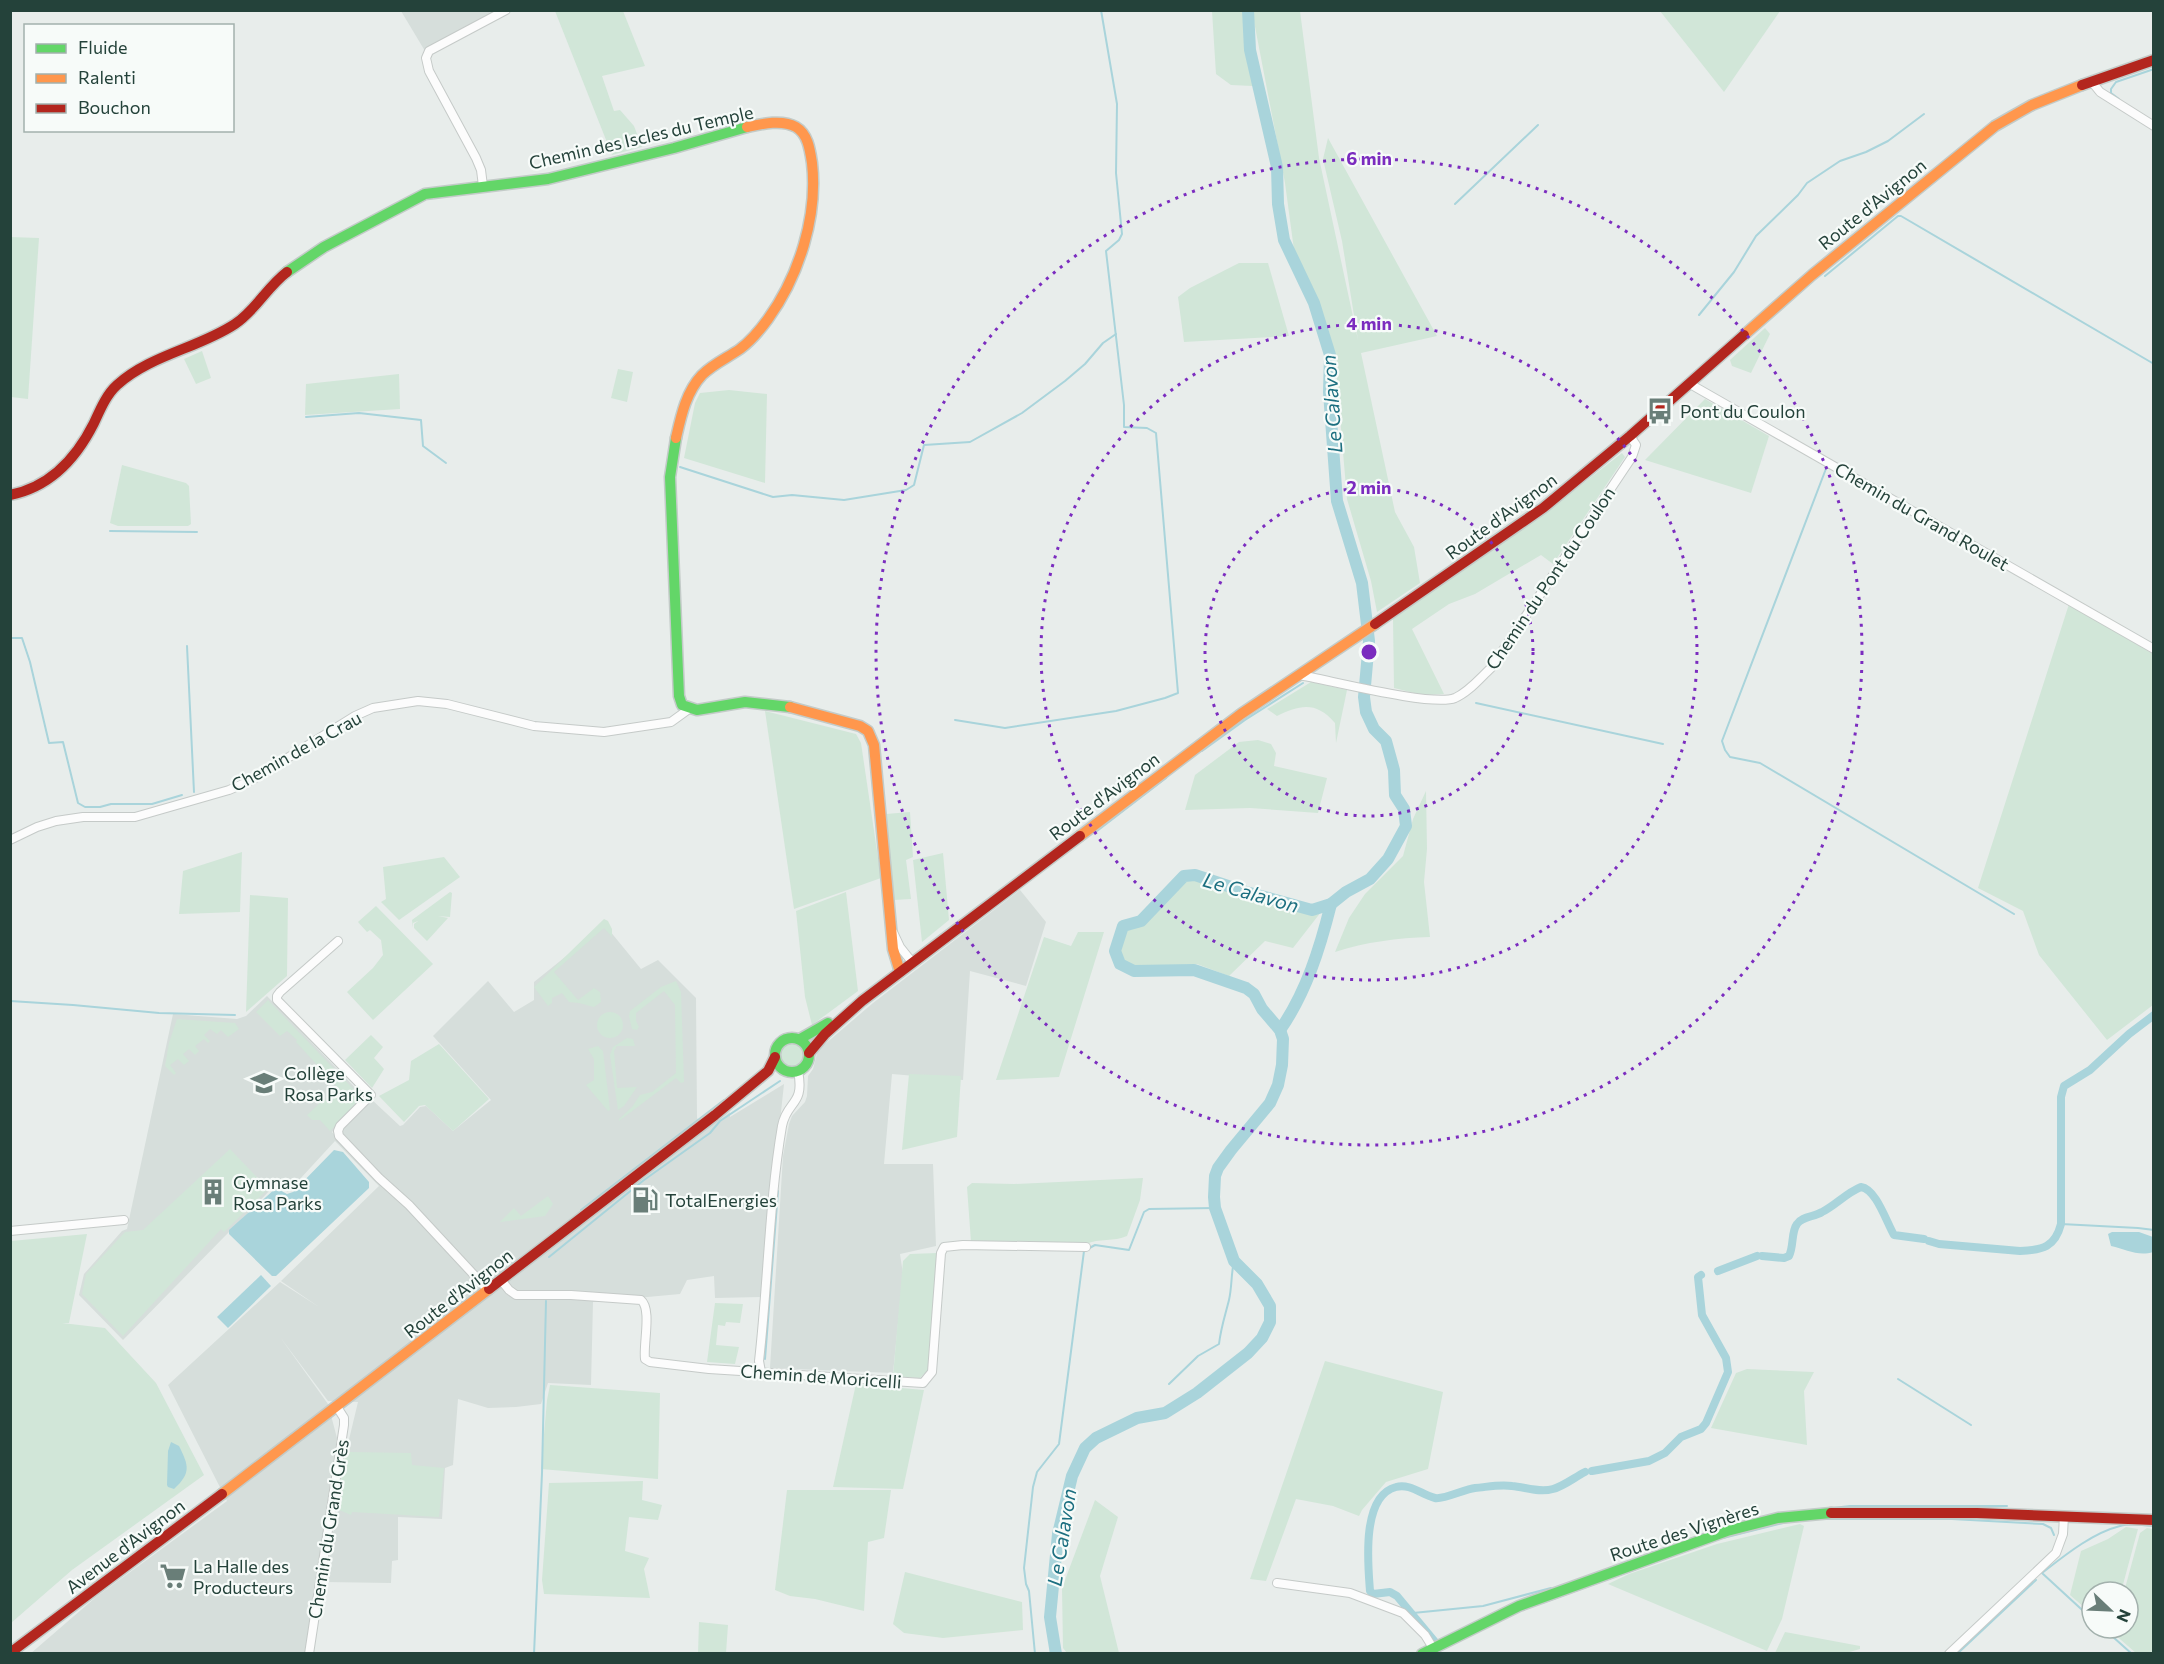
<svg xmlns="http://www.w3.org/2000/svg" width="2164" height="1664" font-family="Commissioner,sans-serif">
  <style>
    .built { fill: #d6dedb }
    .green { fill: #d1e6d8 }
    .water { fill: #a9d4db }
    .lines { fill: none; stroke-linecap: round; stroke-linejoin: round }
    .stream { stroke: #a9d4db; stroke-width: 2 }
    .canal { stroke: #a9d4db; stroke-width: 8 }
    .river { stroke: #a9d4db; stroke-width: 12 }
    .street-casing { stroke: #c5cac8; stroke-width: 10 }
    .fast-casing { stroke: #c3cbc8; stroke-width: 13 }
    .slow-casing { stroke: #c3cbc8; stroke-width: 13 }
    .jam-casing { stroke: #c3cbc8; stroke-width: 13 }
    .street { stroke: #fcfcfc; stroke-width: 8 }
    .fast { stroke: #63d668; stroke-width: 10 }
    .slow { stroke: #ff974d; stroke-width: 10 }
    .jam { stroke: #b3261e; stroke-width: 10 }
    .ring { fill: none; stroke: #7b2cbf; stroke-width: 3; stroke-dasharray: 3 6 }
    .labels { text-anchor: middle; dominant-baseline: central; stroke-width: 4.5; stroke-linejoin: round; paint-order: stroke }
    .street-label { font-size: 18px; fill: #24423a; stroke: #f7fbf9 }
    .poi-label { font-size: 18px; fill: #24423a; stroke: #f7fbf9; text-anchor: start }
    .water-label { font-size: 20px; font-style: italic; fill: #1c6f80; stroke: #f7fbf9 }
    .centre { fill: #7b2cbf; stroke: #f7fbf9; stroke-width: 3 }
    .ring-label { font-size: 18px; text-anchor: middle; font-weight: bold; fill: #7b2cbf; stroke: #f7fbf9; stroke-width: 4.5; stroke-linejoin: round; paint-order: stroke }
  </style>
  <rect width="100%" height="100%" fill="#e8edeb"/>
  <g class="built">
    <polygon points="401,11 497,11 425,51"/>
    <polygon points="1020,890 1046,922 1026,986 970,971 963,1080 892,1074 884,1164 933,1164 936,1246 900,1254 903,1274 893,1373 770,1368 783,1156 789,1124 792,1116 805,1102 807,1096 808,1076 813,1069 818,1050 873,1003"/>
    <polygon points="605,925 641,969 658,960 696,998 697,1117 701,1133 730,1112 730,1117 784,1084 761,1297 715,1298 714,1276 687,1280 680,1294 593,1302 591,1385 548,1383 541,1404 516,1407 488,1408 458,1399 453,1465 445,1468 442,1519 398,1517 398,1560 392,1561 391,1583 325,1582 346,1452 358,1402 328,1401 280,1337 328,1404 337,1438 306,1653 30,1654 96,1597 227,1501 168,1385 280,1282 319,1307 281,1281 379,1186 335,1141 288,1192 277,1183 123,1340 79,1295 84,1274 122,1231 127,1229 173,1014 237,1019 246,1016 267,996 365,1098 332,1132 335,1136 371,1099 400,1126 403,1125 420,1107 426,1106 453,1131 491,1100 433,1036 488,981 514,1012 534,1000 534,982"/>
  </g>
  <g class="green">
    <polygon points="555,11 623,11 645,66 602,76 614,111 620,110 634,126 642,147 612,155"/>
    <polygon points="1212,11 1243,11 1245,53 1253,86 1231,85 1216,74"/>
    <polygon points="1252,11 1300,11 1319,158 1358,340 1342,241 1323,159 1328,138 1437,336 1361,353 1395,512 1414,547 1420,583 1377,612 1371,581 1347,499 1335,358 1329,332 1294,250 1285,183"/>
    <polygon points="1660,11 1780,11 1724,92"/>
    <polygon points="10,237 39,238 28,399 11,397"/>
    <polygon points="1239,263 1268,263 1289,336 1184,342 1178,297 1190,288"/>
    <polygon points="1765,328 1770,334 1751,373 1732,366 1730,360"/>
    <polygon points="202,351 211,378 196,384 184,359"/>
    <polygon points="618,369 633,372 627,402 611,398"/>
    <polygon points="399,374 400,409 305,415 306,384"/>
    <polygon points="729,390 767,394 765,483 684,458 695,403 700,393"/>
    <polygon points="1705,399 1769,436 1751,493 1645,460"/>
    <polygon points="1622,453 1625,457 1553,564 1541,555 1475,594 1449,604 1412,629 1444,694 1422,695 1394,688 1393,619 1563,499"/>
    <polygon points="122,465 186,483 189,486 191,524 188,526 118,526 110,523"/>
    <polygon points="2069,604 2153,654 2153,1005 2107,1040 2039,955 2023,911 1978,888"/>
    <path d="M1311,682L1347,690L1336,743L1335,723C1316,701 1300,705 1277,716L1267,709Z"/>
    <polygon points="765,711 856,734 861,743 881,878 794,909"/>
    <polygon points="1258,740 1271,744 1276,753 1274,766 1327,778 1318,813 1250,808 1185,810 1195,775 1239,742"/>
    <path d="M1426,791L1427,849L1424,882L1430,937C1397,938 1366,942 1335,952L1349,918L1365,894L1403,856L1413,819Z"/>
    <polygon points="910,812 913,857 906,860 911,899 894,900 886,814"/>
    <polygon points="242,852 240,912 179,914 183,871"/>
    <polygon points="943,853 949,920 922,942 913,860"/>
    <polygon points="444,857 460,877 399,920 381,902 386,899 383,867"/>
    <path d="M1195,878C1226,890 1289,916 1321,912L1293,948L1265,941L1229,976L1197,964L1135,968L1123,962L1120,950L1126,929L1144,924L1186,881Z"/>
    <polygon points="450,892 452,893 450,917 438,916 448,918 427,941 414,928 414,924 418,921 413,923 413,928 412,920"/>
    <polygon points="846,892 858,991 812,1025 805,997 796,911"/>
    <polygon points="250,895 288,898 287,976 246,1012"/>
    <polygon points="376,906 433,964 373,1020 347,992 373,968 383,955 381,940 370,930 367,932 358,922"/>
    <polygon points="604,919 608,921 612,929 612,937 604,928 554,972 578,1000 594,988 600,992 601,1002 594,1007 579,1003 569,1002 562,993 552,998 552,1003 548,1006 534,987"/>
    <polygon points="1078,932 1104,932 1059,1077 996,1080 1044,937 1071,946"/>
    <polygon points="676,981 681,992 684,1082 681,1083 676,1078 619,1121 619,1119 632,1107 640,1095 652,1092 676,1073 675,1005 664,991 636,1013 636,1021 639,1027 637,1030 632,1029 629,1016 630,1011 661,987"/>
    <polygon points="268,1000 362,1098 330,1131 320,1120 312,1120 307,1115 319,1104 316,1101 322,1096 328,1103 341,1091 296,1042 297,1040 287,1031 280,1036 256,1012"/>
    <circle cx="610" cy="1025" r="13"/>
    <polygon points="177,1019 235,1023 239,1029 228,1037 221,1030 217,1034 210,1029 204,1035 210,1041 208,1043 204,1039 195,1046 199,1051 195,1055 189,1049 183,1054 189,1061 184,1065 178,1059 170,1065 176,1073 174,1075 165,1066 169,1043"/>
    <polygon points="371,1035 383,1047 374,1058 384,1069 372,1088 345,1060"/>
    <polygon points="627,1038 633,1039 635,1046 617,1046 614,1051 617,1088 637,1087 624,1106 618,1110 610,1055 613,1047"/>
    <circle cx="792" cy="1054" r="13"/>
    <polygon points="439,1044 489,1099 453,1131 425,1105 419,1106 404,1122 379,1096 409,1080 411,1061"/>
    <polygon points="598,1046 603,1051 610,1110 608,1111 586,1085 594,1080 594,1059 588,1049"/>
    <polygon points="909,1074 961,1076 957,1137 902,1150"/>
    <polygon points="230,1149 268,1189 224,1232 221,1229 123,1336 82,1294 86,1274 125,1232 143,1230"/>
    <path d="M1143,1178L1140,1200L1127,1236C1114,1242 1099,1238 1086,1244L971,1242L967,1187L972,1183L1014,1184Z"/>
    <polygon points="548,1196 553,1204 545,1216 500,1222 514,1208 521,1216"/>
    <polygon points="87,1234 69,1323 62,1323 105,1328 156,1383 204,1475 72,1570 11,1623 11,1241"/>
    <polygon points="937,1253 928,1370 920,1378 893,1376 903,1261 910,1254"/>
    <polygon points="715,1303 743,1304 740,1323 726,1322 725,1326 718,1325 716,1345 739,1347 735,1364 707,1362"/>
    <polygon points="1325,1361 1443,1392 1428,1469 1386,1482 1362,1510 1359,1516 1333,1506 1296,1499 1266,1581 1250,1579"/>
    <polygon points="1747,1369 1814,1372 1804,1391 1807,1445 1711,1428 1736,1373"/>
    <polygon points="856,1384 924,1390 903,1489 833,1487"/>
    <polygon points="550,1385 660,1393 658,1479 541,1469 547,1400"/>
    <polygon points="349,1452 411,1453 412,1465 444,1468 439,1517 352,1512 351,1515 337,1509 343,1457"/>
    <polygon points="643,1481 642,1500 662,1505 658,1520 629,1517 625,1551 649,1558 644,1569 650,1598 544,1594 542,1580 549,1483"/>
    <polygon points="787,1490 891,1490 884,1538 868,1542 864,1611 815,1599 790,1596 775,1590"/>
    <polygon points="1095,1500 1118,1517 1100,1576 1119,1653 1067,1653 1063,1648 1062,1588"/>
    <polygon points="1800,1524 1804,1526 1782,1619 1767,1651 1608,1584 1629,1574 1717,1544"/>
    <polygon points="2126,1527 2138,1529 2121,1592 2092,1592 2092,1614 2070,1595 2081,1551 2108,1539"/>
    <polygon points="2147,1528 2153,1529 2153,1648 2152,1653 2136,1653 2113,1633 2115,1628 2128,1628 2128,1592 2124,1592 2140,1533"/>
    <polygon points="905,1572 1022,1602 1023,1630 943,1638 904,1633 893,1624"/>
    <polygon points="699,1622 728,1625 726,1653 698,1653"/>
    <polygon points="1785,1632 1860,1646 1860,1649 1846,1653 1775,1653"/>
  </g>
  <g class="water">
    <polygon points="334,1150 343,1152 369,1182 369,1188 276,1276 272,1276 229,1234 229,1230 276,1188 287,1194 293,1192"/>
    <path d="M2112,1232H2139L2153,1237V1252C2138,1257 2126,1249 2111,1246L2108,1234Z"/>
    <polygon points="261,1275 271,1286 228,1328 217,1317"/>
    <path d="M171,1442L179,1446C189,1466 191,1473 174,1489L168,1487L167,1485L168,1451Z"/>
  </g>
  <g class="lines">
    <g class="stream">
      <polyline points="2119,99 2111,93 2111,89 2116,82 2154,69"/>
      <polyline points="1455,204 1538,125"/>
      <polyline points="1825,276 1898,216 1901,216 2154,364"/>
      <polyline points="1699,315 1734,272 1756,236 1798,195 1807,183 1840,161 1866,152 1888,141 1924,114"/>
      <polyline points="306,417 359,413 421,420 423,446 446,463"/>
      <polyline points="1827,466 1722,741 1725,750 1730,757 1760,763 2014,914"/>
      <polyline points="680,467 773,497 792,495 844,500 906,490 914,485 924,445 970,442 1022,413 1065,381 1085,364 1103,343 1116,334"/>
      <polyline points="110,531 197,532"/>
      <polyline points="10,638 22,638 30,662 49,743 63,742 78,803 85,807 100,807 111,804 152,804 182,795"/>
      <polyline points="187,646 194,792"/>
      <polyline points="1476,703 1663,744"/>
      <polyline points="955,720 1005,728 1116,711 1165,698 1178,693 1156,433 1147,428 1124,427 1124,405 1106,251 1119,240 1122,234 1116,173 1117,104 1101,10"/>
      <polyline points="1202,751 1245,720 1303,683"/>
      <polyline points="1097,831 1166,778"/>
      <polyline points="10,1001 73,1005 159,1013 235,1015"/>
      <polyline points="581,1210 724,1100"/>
      <polyline points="2061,1224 2138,1228 2154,1230"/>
      <polyline points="549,1257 644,1180 710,1133 720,1121 780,1081"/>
      <polyline points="765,1359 778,1191"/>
      <polyline points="1898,1379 1971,1425"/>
      <path d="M1169,1384L1198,1356L1219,1344C1221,1327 1225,1316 1229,1300C1232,1287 1231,1274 1234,1261"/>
      <polyline points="1833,1508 1850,1506 2007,1506"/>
      <polyline points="1814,1519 1952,1519 2043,1524 2051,1528 2054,1535"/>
      <polyline points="1723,1538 1787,1522"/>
      <polyline points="1542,1603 1644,1566"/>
      <polyline points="1413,1613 1483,1606 1551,1588"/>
      <path d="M2092,1619L2042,1573C2064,1556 2092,1533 2120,1526C2131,1523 2142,1525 2154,1526"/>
      <polyline points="2103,1628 2132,1654"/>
      <polyline points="534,1654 542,1473 546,1301"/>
      <polyline points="1035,1654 1029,1591 1026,1584 1024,1568 1033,1487 1037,1472 1059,1444 1084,1251 1095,1245 1129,1250 1144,1212 1149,1209 1215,1208"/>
      <polyline points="1957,1654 2036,1580"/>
    </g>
    <g class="canal">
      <path d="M1929,1241L1939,1244L2020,1251C2043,1250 2055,1247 2061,1224V1097L2064,1086L2090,1070L2129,1034L2154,1015"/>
      <path d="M1762,1256L1784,1258L1789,1256C1794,1246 1791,1232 1797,1224C1802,1216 1814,1217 1822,1212C1836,1205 1846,1193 1861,1187C1876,1189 1886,1221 1894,1235L1924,1239"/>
      <polyline points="1718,1271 1757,1256"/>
      <polyline points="1592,1471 1649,1461 1665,1453 1681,1437 1701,1429 1706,1423 1728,1372 1726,1358 1702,1315 1698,1277 1701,1275"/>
      <path d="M1436,1643L1397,1596L1390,1592L1373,1594L1370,1591C1368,1565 1361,1496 1396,1487C1410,1483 1422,1495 1435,1498C1443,1500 1465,1489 1475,1488C1487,1487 1500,1484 1512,1486C1525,1487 1539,1493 1553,1489C1564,1486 1575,1477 1585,1472"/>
    </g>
    <g class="river">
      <path d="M1280,1030C1306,993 1320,948 1331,904"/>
      <polyline points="1056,1654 1050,1617 1058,1534 1072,1476 1085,1448 1096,1438 1137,1418 1165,1413 1197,1393 1248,1353 1262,1338 1270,1322 1270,1306 1257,1284 1234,1261 1215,1208 1214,1197 1215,1176 1218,1168 1231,1150 1270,1103 1278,1085 1282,1065 1283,1039 1280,1030 1262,1009 1254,994 1246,988 1194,970 1134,971 1120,964 1115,951 1123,926 1141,921 1184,876 1195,875 1246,892 1312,910 1331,904 1346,892 1370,879 1388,859 1406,826 1404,809 1395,795 1394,770 1386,741 1374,729 1366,712 1364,697 1369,641 1362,583 1337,501 1329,392 1330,355 1314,303 1284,240 1278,204 1277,167 1250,50 1248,10"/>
    </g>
    <g class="street-casing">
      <g id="street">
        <polyline points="2092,82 2100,92 2154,126"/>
        <polyline points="483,186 481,170 476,158 429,71 426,58 429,51 506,10"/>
        <polyline points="1690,384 2154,649"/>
        <path d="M1299,675C1329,680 1432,707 1455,698C1469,692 1480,678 1491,668L1632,457L1636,445L1630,436"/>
        <polyline points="10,840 37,827 56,821 83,817 135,817 229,790 252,780 355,716 373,708 418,701 447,704 534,726 604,732 671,722 689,709"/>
        <polyline points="893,932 900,947 912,962"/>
        <polyline points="338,941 280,992 277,996 277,1000 371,1095 340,1126 338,1131 339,1136 379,1178 409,1205 488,1290"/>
        <polyline points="10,1231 124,1220"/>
        <path d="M501,1280L509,1290L516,1295H571L641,1300C652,1309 643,1344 645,1359L650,1362L709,1369L923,1383L932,1372L941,1253L944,1247L963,1245L1086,1247"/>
        <path d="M761,1372L759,1361C768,1283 769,1202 782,1126C787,1100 805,1106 798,1071"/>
        <polyline points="1277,1583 1350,1593 1403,1613 1425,1635 1433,1648"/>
        <polyline points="309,1654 344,1425 344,1418 337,1407"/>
        <polyline points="1949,1654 2056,1553 2063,1534 2064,1516"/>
      </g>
    </g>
    <g class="fast-casing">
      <g id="fast">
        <polyline points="287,272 324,247 425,194 548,179 674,148 747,127"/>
        <polyline points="676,438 670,477 679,696 682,705 697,710 745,702 790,707"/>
        <circle cx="792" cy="1055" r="17"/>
        <polyline points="800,1039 828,1023"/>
        <polyline points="1422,1654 1519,1606 1727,1531 1778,1518 1831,1513"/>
      </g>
    </g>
    <g class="slow-casing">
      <g id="slow">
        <polyline points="1744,335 1812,275 1995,126 2032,105 2082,85"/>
        <path d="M676,438C681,416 686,392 702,375C713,364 727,358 740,349C751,341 760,330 768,319C799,276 818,216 812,163C810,150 808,134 796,127C782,119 761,124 747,127"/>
        <polyline points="790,707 860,726 868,731 874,745 893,949 900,972"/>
        <polyline points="1080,836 1241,714 1375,624"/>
        <polyline points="222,1494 489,1289"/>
      </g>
    </g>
    <g class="jam-casing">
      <g id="jam">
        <polyline points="2082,85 2154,60"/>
        <path d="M10,495C50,487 76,459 94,423C100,410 106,395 117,385C150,355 199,348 235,324C256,310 267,287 287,272"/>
        <polyline points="1375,624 1543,508 1630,436 1744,335"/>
        <polyline points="809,1053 825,1034 862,1001 1080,836"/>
        <polyline points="489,1289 715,1115 768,1071 775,1057"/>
        <polyline points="1831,1513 1977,1513 2154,1520"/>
        <polyline points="10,1653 222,1494"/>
      </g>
    </g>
    <use href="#street" class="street"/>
    <use href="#fast" class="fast"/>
    <use href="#slow" class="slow"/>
    <use href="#jam" class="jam"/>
  </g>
  <g class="ring">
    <circle cx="1369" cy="652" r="164"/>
    <circle cx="1369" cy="652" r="328"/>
    <circle cx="1369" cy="652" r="493"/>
  </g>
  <defs>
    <g id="bus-bare" transform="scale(2.07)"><path d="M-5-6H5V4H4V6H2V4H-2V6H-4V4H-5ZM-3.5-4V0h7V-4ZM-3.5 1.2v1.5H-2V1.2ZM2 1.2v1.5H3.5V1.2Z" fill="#697e78" stroke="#f7fbf9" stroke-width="2.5" paint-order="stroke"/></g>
    <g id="school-bare" transform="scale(2.07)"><path d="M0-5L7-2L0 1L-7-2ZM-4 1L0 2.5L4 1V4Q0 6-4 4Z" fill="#697e78" stroke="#f7fbf9" stroke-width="2.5" paint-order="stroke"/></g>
    <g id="building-bare" transform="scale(2.07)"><path d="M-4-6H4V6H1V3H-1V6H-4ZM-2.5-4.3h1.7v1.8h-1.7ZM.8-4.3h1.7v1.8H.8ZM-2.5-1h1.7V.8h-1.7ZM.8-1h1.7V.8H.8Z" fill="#697e78" stroke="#f7fbf9" stroke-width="2.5" paint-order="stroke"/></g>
    <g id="fuel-bare" transform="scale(2.07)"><path d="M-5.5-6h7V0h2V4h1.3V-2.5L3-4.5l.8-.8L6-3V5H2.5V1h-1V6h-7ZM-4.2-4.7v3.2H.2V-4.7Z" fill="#697e78" stroke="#f7fbf9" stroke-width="2.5" paint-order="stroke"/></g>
    <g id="supermarket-bare" transform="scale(2.07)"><path d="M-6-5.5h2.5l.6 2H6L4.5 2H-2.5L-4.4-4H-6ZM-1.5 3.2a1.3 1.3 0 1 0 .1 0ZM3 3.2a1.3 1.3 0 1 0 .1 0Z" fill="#697e78" stroke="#f7fbf9" stroke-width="2.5" paint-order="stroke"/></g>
  </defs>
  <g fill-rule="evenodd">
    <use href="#bus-bare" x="1660" y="411"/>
    <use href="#school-bare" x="264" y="1083"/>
    <use href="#building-bare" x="213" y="1192"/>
    <use href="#fuel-bare" x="645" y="1200"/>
    <use href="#supermarket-bare" x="173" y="1576"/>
  </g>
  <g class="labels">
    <g class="street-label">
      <text transform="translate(641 137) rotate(-13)">Chemin des Iscles du Temple</text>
      <text transform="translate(1872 204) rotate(-39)">Route d'Avignon</text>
      <text transform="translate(1501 516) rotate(-36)">Route d'Avignon</text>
      <text transform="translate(1922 516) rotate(30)">Chemin du Grand Roulet</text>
      <text transform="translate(1550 578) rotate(-56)">Chemin du Pont du Coulon</text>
      <text transform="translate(296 751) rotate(-29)">Chemin de la Crau</text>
      <text transform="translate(1104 796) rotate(-37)">Route d'Avignon</text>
      <text transform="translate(458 1293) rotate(-38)">Route d'Avignon</text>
      <text transform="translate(821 1376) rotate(4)">Chemin de Moricelli</text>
      <text transform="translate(328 1529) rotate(-81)">Chemin du Grand Grès</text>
      <text transform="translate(1684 1531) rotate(-18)">Route des Vignères</text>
      <text transform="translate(125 1546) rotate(-37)">Avenue d'Avignon</text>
    </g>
    <g class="poi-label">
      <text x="1680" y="411">Pont du Coulon</text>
      <text x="284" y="1073">Collège<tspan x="284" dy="21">Rosa Parks</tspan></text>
      <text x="233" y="1182">Gymnase<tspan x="233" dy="21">Rosa Parks</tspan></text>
      <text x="665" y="1200">TotalEnergies</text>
      <text x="193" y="1566">La Halle des<tspan x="193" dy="21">Producteurs</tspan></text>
    </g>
    <g class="water-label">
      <text transform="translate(1331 404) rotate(-94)">Le Calavon</text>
      <text transform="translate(1251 892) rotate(16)">Le Calavon</text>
      <text transform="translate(1061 1537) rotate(-81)">Le Calavon</text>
    </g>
  </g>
  <circle cx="1369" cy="652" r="9" class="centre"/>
  <g class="ring-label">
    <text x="1369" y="165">6 min</text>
    <text x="1369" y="330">4 min</text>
    <text x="1369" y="494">2 min</text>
  </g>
  <rect width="2164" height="1664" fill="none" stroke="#24423a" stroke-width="24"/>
  <rect x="24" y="24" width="210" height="108" fill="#f7fbf9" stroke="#a3b1ad" stroke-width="1.5"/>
  <rect x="36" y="44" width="30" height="9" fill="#63d668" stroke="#a3b1ad" stroke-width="1.5"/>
  <text x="78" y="54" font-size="18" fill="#24423a">Fluide</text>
  <rect x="36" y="74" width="30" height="9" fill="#ff974d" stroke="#a3b1ad" stroke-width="1.5"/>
  <text x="78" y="84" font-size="18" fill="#24423a">Ralenti</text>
  <rect x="36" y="104" width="30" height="9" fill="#b3261e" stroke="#a3b1ad" stroke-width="1.5"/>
  <text x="78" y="114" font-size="18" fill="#24423a">Bouchon</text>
  <g transform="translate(2110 1610) rotate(113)"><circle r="28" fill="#f7fbf9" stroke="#a3b1ad" stroke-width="1.5"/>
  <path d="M0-4.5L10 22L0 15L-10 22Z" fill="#697e78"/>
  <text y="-9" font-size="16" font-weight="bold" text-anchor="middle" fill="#24423a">N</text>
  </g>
</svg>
